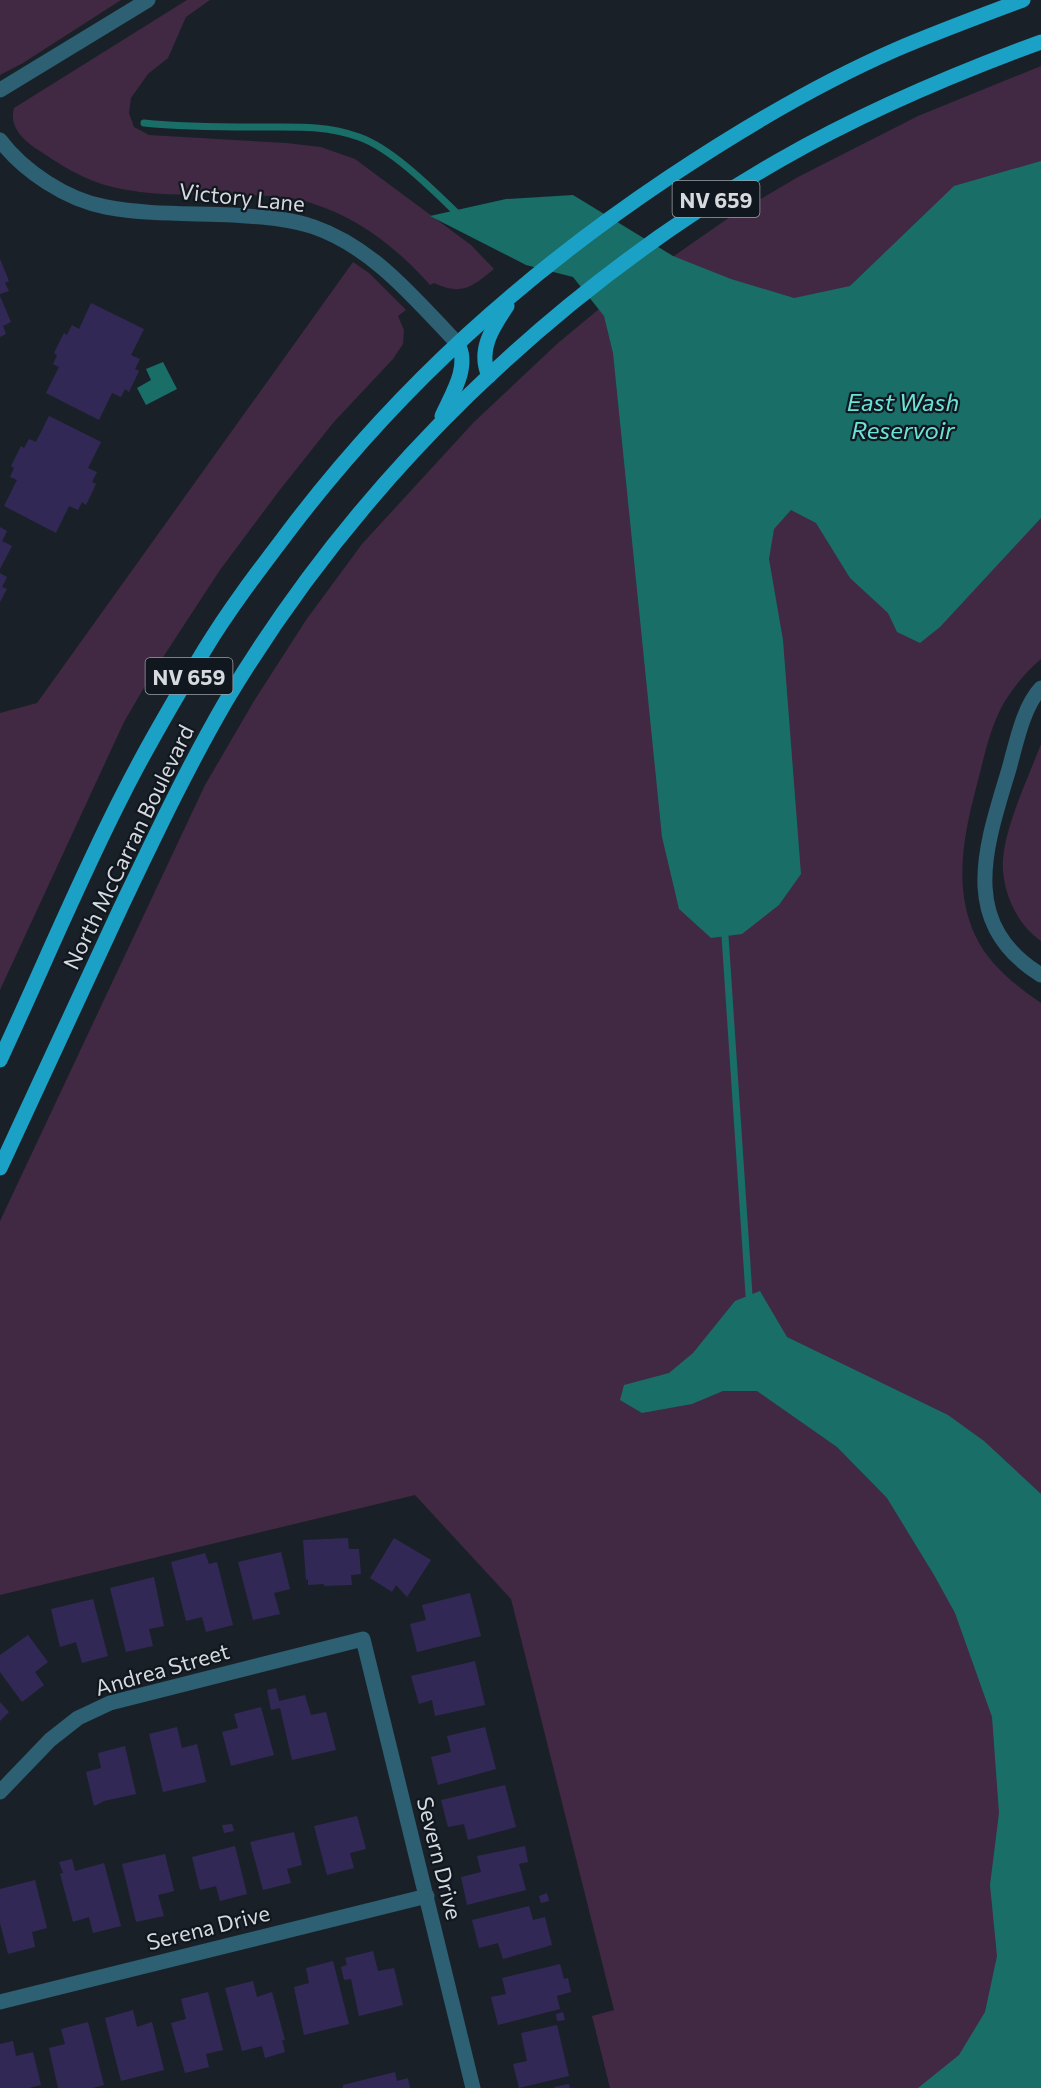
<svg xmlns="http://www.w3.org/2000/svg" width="1041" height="2088" font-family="Commissioner,sans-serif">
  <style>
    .green { fill: #412843 }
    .water { fill: #196e68 }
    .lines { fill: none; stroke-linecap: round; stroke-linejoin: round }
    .stream { stroke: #196e68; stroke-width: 7 }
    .building { fill: #322855 }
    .street { stroke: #2c6072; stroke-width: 15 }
    .primary { stroke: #1ba1c5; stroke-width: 15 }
    .labels { text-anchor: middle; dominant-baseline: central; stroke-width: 4.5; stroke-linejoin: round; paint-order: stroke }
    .shield { fill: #11171f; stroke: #9ba0a5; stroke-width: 1.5 }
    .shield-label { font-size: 21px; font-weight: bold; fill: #d6dadf }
    .street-label { font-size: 22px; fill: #d6dadf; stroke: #11171f }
    .water-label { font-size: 24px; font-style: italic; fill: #6de2d8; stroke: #11171f }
  </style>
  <rect width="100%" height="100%" fill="#1a2028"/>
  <g class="green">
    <polygon points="0,0 121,0 23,63 0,75"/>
    <path d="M187,0H210L186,17L168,58L148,74L131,98L129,113L134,127L149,135L286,143L321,147L355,159L471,245L494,269C472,287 462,296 434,283L430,285C397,248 359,218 311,203C287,195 260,196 234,195C187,194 131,198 86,178C68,170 52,159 35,148C21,138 9,126 14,108Z"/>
    <path d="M1041,66V659C1027,671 1015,685 1005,701C992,723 986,748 980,773C966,825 951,883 975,935C989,965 1014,984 1041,1003V2088H610L592,2016L614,2010L511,1599L415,1495L0,1595V1221L205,785L254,701L306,620L362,544L474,422L558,343L605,304L727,219L798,177L918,116Z"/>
    <polygon points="353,262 369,273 406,310 398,316 404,330 403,344 393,359 333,423 279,491 220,570 152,674 124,722 0,990 0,713 37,703"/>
    <path d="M1041,744V941C1016,924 1001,889 1003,859C1006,824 1028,778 1041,744Z"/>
  </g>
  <g class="water">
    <polygon points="1041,161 1041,518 940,627 920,643 897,632 888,613 850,578 816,523 791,510 774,529 769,559 783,640 801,874 779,905 742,934 711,938 679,909 662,837 613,353 604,316 573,277 526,265 430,216 506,199 573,195 673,256 731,279 794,298 850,286 954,186"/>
    <polygon points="163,362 177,389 146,405 137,388 151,380 146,369"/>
    <polygon points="760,1291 787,1337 948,1415 984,1441 1041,1494 1041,2088 918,2088 959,2055 985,2012 997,1956 990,1885 999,1813 992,1717 955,1613 934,1575 887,1498 837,1447 757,1391 723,1391 692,1404 642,1413 620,1400 624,1385 669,1373 693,1353 735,1301"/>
  </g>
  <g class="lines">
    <g class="stream">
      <path d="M144,123C183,127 221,127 259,127C294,127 326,125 359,137C393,149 434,191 460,216"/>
      <polyline points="725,936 749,1295"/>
    </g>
  </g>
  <g class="building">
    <polygon points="0,259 9,281 5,283 9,291 0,294"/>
    <polygon points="0,296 11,322 3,326 6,334 0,337"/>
    <polygon points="91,303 144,329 131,355 140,359 135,369 139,371 129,392 125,389 121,397 112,393 99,420 46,393 59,367 53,364 57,355 54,353 64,333 67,335 72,325 79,329"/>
    <polygon points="49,416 101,442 88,468 97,472 92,482 96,484 86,505 82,502 78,510 69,506 56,533 4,506 17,480 10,477 14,468 11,466 21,446 24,448 29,439 36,442"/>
    <polygon points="0,527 7,531 2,541 12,546 0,569"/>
    <polygon points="0,573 7,577 2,587 7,589 0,602"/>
    <polygon points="348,1538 349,1549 359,1549 361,1574 351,1575 352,1585 324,1586 324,1584 308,1585 308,1579 306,1580 303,1540"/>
    <polygon points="394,1538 431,1560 407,1597 396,1585 392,1592 370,1578"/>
    <polygon points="281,1552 290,1589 274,1593 280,1614 253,1620 238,1562"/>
    <polygon points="205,1553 209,1564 217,1562 233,1625 206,1632 202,1617 186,1621 171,1562"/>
    <polygon points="154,1577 164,1626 149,1629 153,1646 126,1652 110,1588"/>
    <polygon points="470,1593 481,1636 417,1652 410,1624 426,1620 422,1605"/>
    <polygon points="93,1599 108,1656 82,1663 76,1642 60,1647 51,1609"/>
    <polygon points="28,1635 48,1662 35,1672 44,1685 22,1702 0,1672 0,1655"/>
    <polygon points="475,1661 485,1705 435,1716 432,1700 419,1704 411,1676"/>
    <polygon points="276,1688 279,1701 305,1695 311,1715 326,1712 336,1750 292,1760 280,1708 271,1710 267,1690"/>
    <polygon points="0,1702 9,1712 0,1721"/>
    <polygon points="261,1707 274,1755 231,1766 222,1732 238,1728 234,1714"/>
    <polygon points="177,1727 182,1748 197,1744 206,1782 163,1792 149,1734"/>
    <polygon points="485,1727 496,1769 438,1785 431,1757 451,1752 447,1736"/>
    <polygon points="125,1746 136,1794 104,1801 94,1806 86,1772 101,1768 98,1753"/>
    <polygon points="505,1785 516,1827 468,1840 464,1824 448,1827 441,1800"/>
    <polygon points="357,1816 366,1849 350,1853 354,1868 327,1875 314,1826"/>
    <polygon points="232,1824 234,1831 224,1833 222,1825"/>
    <polygon points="294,1832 302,1865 287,1869 291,1883 263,1890 250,1842"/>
    <polygon points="235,1846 247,1894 220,1901 216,1886 200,1890 192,1857"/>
    <polygon points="525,1846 528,1862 519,1864 526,1890 467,1905 461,1877 481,1872 477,1856"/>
    <polygon points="165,1854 174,1891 158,1895 164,1916 136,1922 122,1864"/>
    <polygon points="72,1859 75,1871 104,1863 121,1926 93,1933 89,1917 73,1922 60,1874 63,1873 59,1862"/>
    <polygon points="35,1880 47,1928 32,1932 35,1947 8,1954 0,1923 0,1889"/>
    <polygon points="547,1893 549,1901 541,1903 539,1896"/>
    <polygon points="529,1906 533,1920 545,1917 552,1945 503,1959 498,1943 479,1948 472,1920"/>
    <polygon points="373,1951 378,1971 394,1968 403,2005 359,2016 351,1979 344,1980 341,1967 347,1965 345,1958"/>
    <polygon points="333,1961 349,2024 304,2035 294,1987 309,1983 306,1968"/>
    <polygon points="560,1964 564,1979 568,1978 571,1992 557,1996 560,2009 498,2025 491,1997 506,1994 502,1978"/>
    <polygon points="253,1981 257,1997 272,1992 285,2040 282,2040 285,2052 265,2058 262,2046 242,2051 225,1988"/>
    <polygon points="208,1992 223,2050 206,2054 209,2067 185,2073 171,2023 186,2019 181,1999"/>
    <polygon points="133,2010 137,2027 152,2022 164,2070 121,2081 105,2018"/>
    <polygon points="563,2012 565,2020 557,2021 556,2014"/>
    <polygon points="88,2022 104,2085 93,2088 58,2088 49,2048 65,2044 61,2029"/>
    <polygon points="557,2025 569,2076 519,2088 513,2064 527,2061 521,2033"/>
    <polygon points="13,2041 16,2056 33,2052 41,2085 29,2088 0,2088 0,2044"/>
    <polygon points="395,2072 397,2081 408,2078 410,2088 343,2088 343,2085"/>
    <polygon points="569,2084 570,2088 555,2088 554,2087"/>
  </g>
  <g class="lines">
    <g class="street">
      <polyline points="0,90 148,0"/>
      <path d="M0,140C23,171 67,200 106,207C147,215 191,213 233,215C260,217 288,218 314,227C374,248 415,299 458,344"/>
      <path d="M1041,688C1023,707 1016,744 1009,769C986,846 957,923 1041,975"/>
      <polyline points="0,1792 50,1740 78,1718 110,1703 363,1639 473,2088"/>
      <polyline points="0,2002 427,1896"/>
    </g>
    <g class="primary">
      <path d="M489,376C477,350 493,327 507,306"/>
      <path d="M442,416C452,394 470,367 458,344"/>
      <path d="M0,1060C41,972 78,882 122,796C147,746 176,697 205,649C231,606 263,565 294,524C400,386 523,275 668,178C740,130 815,85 895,50C937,32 980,16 1023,0"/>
      <path d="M0,1168C40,1081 81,994 121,907C154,838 187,768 226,701C360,477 554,290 780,160C862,113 951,75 1041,42"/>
    </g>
  </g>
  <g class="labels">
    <g class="shield">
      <rect x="672.5" y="181" width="87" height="36" rx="4.5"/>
      <rect x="145.5" y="658" width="87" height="36" rx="4.5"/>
    </g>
    <g class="shield-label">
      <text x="716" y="199">NV 659</text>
      <text x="189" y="676">NV 659</text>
    </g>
    <g class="street-label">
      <text transform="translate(242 197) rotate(6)">Victory Lane</text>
      <text transform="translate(128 847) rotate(-64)">North McCarran Boulevard</text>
      <text transform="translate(162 1669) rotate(-16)">Andrea Street</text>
      <text transform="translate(440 1858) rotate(76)">Severn Drive</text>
      <text transform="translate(208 1927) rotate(-14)">Serena Drive</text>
    </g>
    <g class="water-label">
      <text x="903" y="401">East Wash<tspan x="903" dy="28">Reservoir</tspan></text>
    </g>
  </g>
</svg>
